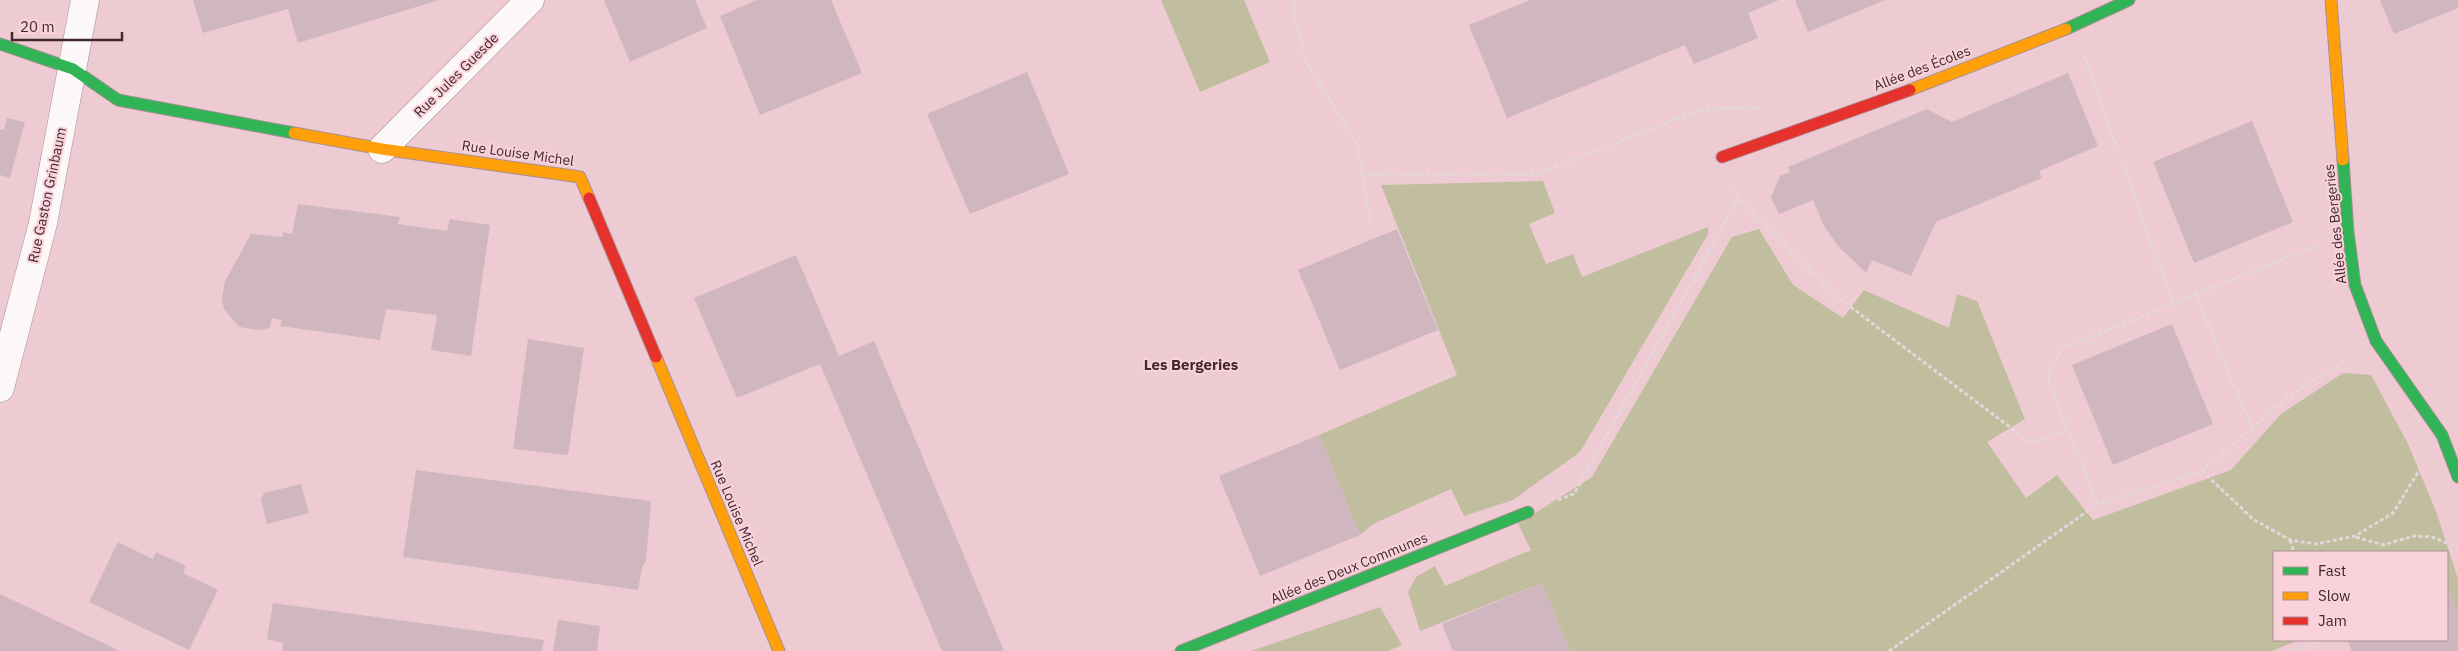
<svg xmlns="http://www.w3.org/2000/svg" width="2458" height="651" font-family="'IBM Plex Sans',sans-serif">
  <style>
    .green { fill: #c1bd9f }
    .building { fill: #d0b6bf }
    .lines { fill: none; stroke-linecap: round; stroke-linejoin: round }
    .street-casing { stroke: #a99095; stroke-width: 29 }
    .fast-casing { stroke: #a99095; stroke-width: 13 }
    .slow-casing { stroke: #a99095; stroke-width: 13 }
    .jam-casing { stroke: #a99095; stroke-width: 13 }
    .path { stroke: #e2d8da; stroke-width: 3; stroke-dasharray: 4 2.5; stroke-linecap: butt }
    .street { stroke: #fcf7f8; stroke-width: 28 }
    .fast { stroke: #30b455; stroke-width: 11 }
    .slow { stroke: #ff9f0a; stroke-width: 11 }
    .jam { stroke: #e5322d; stroke-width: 11 }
    .labels { text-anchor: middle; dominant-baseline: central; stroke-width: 4; stroke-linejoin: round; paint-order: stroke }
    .street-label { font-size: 14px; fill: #40282d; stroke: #f9d2da }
    .neighbourhood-label { font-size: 15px; font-weight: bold; fill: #40282d; stroke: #f9d2da }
  </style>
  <rect width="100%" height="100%" fill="#eecbd3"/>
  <g class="green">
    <polygon points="1161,0 1244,0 1270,62 1200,92"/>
    <polygon points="1543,181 1555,213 1529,224 1546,264 1573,254 1582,277 1708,227 1708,234 1580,452 1513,500 1464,516 1451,489 1373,524 1360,535 1319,435 1457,375 1381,185"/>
    <polygon points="1759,229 1793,285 1843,318 1864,290 1949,328 1957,294 1977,301 2025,419 1987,442 2026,498 2057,475 2093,520 2231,470 2281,414 2343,373 2371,375 2408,444 2437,514 2458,579 2458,614 2447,587 2447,552 2274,552 2274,640 2299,640 2272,651 1570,651 1542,583 1420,631 1408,592 1416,577 1435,566 1445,586 1531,550 1518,524 1592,477 1732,237"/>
    <polygon points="1380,607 1402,645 1388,651 1251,651"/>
  </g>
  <g class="building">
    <polygon points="193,0 439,0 298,43 288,9 203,33"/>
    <polygon points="604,0 695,0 707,28 630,62"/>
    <polygon points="757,0 831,0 862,73 760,115 720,16"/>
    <polygon points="1530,0 1779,0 1748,13 1758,38 1694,64 1685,45 1507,118 1469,25"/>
    <polygon points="1795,0 1885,0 1808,32"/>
    <polygon points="2380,0 2458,0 2458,8 2394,34"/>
    <polygon points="1027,72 1069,174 970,214 927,114"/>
    <polygon points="2068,73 2098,146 2039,171 2042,178 1936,222 1911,276 1872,260 1866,273 1838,246 1824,226 1813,200 1779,214 1771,197 1780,176 1790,172 1788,167 1927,109 1952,122"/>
    <polygon points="7,118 25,122 10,178 0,175 0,129 4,130"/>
    <polygon points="2252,121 2293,222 2194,263 2153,162"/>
    <polygon points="298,204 400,217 398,224 447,231 450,219 490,225 471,356 431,350 437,315 386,309 380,340 280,326 282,320 272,318 270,328 259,330 239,327 224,309 222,299 225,281 251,234 282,237 283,232 292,234"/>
    <polygon points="1397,229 1438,330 1340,370 1298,270"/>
    <polygon points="796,255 839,356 874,341 1004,651 942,651 820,364 737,398 694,298"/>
    <polygon points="2172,324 2213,424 2113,465 2072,365"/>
    <polygon points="528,339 584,348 568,455 513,449"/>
    <polygon points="1319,435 1360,535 1260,576 1219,476"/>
    <polygon points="416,470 651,501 646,561 642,568 638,590 403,557"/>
    <polygon points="301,484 309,513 267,524 261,500 264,493"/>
    <polygon points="118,542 153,559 156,552 186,566 183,573 218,590 189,650 89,602"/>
    <polygon points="1542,583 1570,651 1453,651 1442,624"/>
    <polygon points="2447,587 2458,614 2458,651 2352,651 2347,640 2447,640"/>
    <polygon points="0,594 120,651 0,651"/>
    <polygon points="273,603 544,640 542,651 282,651 283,643 267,639"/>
    <polygon points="558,620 600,626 597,651 553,651"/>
  </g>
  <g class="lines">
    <g class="street-casing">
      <g id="street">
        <polyline points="382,149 530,0"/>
        <polyline points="0,388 43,223 85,0"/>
      </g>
    </g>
    <g class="fast-casing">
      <g id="fast">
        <polyline points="2066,29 2129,0"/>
        <polyline points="0,44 73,69 118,100 294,133"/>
        <polyline points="2343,160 2348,232 2355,285 2376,341 2442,435 2458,477"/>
        <polyline points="1181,651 1528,512"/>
      </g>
    </g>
    <g class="slow-casing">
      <g id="slow">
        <polyline points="2331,0 2343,160"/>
        <polyline points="1910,90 2066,29"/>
        <polyline points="294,133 382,149 580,177 589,198"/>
        <polyline points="656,357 779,651"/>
      </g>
    </g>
    <g class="jam-casing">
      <g id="jam">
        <polyline points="1722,157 1910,90"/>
        <polyline points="589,198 656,357"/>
      </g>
    </g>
    <g class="path">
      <polyline points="1295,0 1293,9 1306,61 1358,146 1370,220"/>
      <polyline points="2084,56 2173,303"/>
      <polyline points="1361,174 1536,174 1700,110 1760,107"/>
      <polyline points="1738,199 1840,299 2031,443 2067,430"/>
      <polyline points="2195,294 2252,428"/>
      <polyline points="2202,471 2253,519 2290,540 2316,544 2355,536 2393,513 2420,469"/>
      <polyline points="1558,500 1574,494 1738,199 1734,188"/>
      <polyline points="2098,504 2047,378 2061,349 2318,245"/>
      <polyline points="2356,537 2383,545 2414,536 2432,537 2458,548"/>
      <polyline points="2290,540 2294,552"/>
      <polyline points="1889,651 2098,504 2202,471 2289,396 2348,359"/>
      <polyline points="2295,651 2322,640"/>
    </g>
    <use href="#street" class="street"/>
    <use href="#fast" class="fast"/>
    <use href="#slow" class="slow"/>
    <use href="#jam" class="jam"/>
  </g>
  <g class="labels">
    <g class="street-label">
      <text transform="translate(1922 68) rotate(-21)">Allée des Écoles</text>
      <text transform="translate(456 75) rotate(-45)">Rue Jules Guesde</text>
      <text transform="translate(518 153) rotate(8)">Rue Louise Michel</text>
      <text transform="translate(47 195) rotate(-78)">Rue Gaston Grinbaum</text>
      <text transform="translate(2335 224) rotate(-96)">Allée des Bergeries</text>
      <text transform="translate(737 513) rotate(67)">Rue Louise Michel</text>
      <text transform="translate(1349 568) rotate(-22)">Allée des Deux Communes</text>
    </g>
    <g class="neighbourhood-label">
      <text x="1191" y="364">Les Bergeries</text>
    </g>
  </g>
  <rect x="2273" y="551" width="175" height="90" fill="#f9d2da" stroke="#af8e95"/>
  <rect x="2283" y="567" width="25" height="8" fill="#30b455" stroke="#af8e95"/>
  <text x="2318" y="576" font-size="15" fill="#40282d">Fast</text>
  <rect x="2283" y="592" width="25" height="8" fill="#ff9f0a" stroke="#af8e95"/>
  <text x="2318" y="601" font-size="15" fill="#40282d">Slow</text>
  <rect x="2283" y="617" width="25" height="8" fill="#e5322d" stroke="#af8e95"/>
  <text x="2318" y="626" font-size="15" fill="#40282d">Jam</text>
  <path d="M12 32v8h110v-8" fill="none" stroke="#40282d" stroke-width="2.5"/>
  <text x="20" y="32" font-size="15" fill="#40282d" stroke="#f9d2da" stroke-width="4" paint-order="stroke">20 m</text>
</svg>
